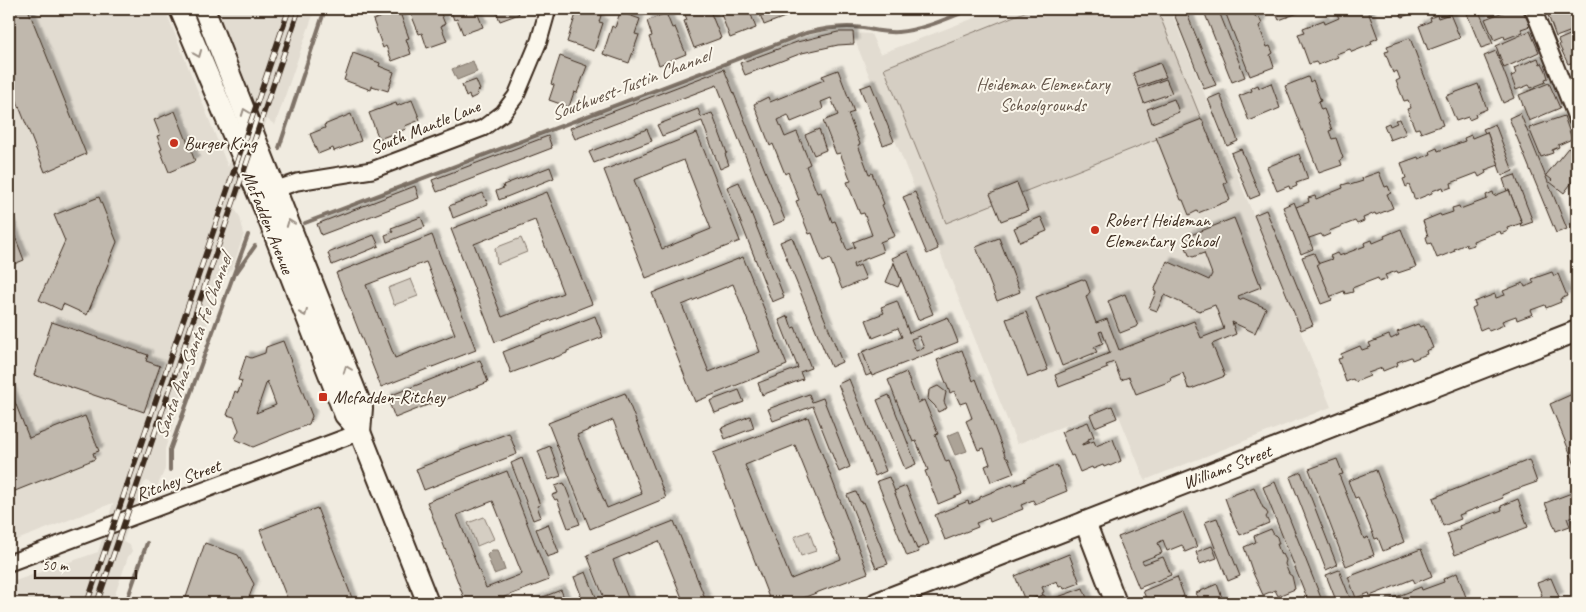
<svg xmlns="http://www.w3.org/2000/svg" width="1586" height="612" font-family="Caveat,sans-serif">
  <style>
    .built { fill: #e2dcd1 }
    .green { fill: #d5cec3; stroke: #887c70 }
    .water { fill: #aca397; stroke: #7f7367 }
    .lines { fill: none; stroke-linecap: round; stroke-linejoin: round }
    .stream { stroke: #7f7367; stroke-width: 4 }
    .building { fill: #c0b8ad; stroke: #3b2a1e; fill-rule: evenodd; filter: url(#shadow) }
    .street-casing { stroke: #3b2a1e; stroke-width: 19 }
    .secondary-casing { stroke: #3b2a1e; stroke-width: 24 }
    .street { stroke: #fbf7ec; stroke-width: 15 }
    .secondary { stroke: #fbf7ec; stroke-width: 20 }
    .rail-casing { stroke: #3b2a1e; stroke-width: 5.5 }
    .rail { stroke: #fbf7ec; stroke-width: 4; stroke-dasharray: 11; stroke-linecap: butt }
    .oneway { stroke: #9b9085 }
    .poi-dot { fill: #c8321e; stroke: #fbf7ec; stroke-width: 2 }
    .labels { text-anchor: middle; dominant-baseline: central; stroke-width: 4; stroke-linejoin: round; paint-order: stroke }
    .park-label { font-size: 18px; fill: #625347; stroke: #fbf7ec }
    .street-label { font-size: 18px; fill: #3b2a1e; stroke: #fbf7ec }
    .poi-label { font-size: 18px; fill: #3b2a1e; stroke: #fbf7ec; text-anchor: start }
    .water-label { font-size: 19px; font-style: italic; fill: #635448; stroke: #fbf7ec }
  </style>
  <defs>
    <filter id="shadow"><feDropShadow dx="4.5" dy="-4.5" stdDeviation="1" flood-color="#0004"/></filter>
  </defs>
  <rect width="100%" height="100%" fill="#f0ebe0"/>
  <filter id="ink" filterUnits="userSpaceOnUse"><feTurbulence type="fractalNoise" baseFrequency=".02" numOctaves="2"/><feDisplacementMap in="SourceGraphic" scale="10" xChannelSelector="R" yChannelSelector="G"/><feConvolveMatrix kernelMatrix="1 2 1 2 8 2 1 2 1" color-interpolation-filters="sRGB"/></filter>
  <g filter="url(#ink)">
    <g class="built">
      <polygon points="9,9 165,9 228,167 252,99 217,9 315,9 275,125 267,119 241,194 234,208 240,217 244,234 233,267 221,284 165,449 165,469 157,487 147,481 144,483 123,542 130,545 132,551 128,557 112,603 9,603 9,583 98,552 113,503 9,543"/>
      <polygon points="998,9 1170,9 1331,407 1145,480 1115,406 1017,444 852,33 871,34 880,54"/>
    </g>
    <g class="green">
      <polygon points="1032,9 1157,9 1202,121 946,223 884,68"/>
      <polygon points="521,238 527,252 497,264 495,248"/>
      <polygon points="411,279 418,296 394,305 388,288"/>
      <polygon points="484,517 494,539 477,546 468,523"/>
      <polygon points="809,531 816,551 801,556 794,537"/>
    </g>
    <g class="water">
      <polygon points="473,61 477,72 457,80 452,69"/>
      <polygon points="959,431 967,451 955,455 947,436"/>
      <polygon points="492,550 498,550 505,570 494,574 487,555"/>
    </g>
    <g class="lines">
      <g class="stream">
        <polyline points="279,148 325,9"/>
        <path d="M305,223L806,33C825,28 843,25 863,28C875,30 886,33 898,32C923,30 948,18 971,9"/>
        <polyline points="236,273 255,246"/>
        <polyline points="170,470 170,450 248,235"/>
        <polyline points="126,603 147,543"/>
      </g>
    </g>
    <g class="building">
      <polygon points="9,9 28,9 86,154 45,172 9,81"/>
      <polygon points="409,9 439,9 445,24 441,26 447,41 427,48 422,33 419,34"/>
      <polygon points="450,9 480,9 480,10 477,12 483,27 463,34 457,19 454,20"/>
      <polygon points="495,9 517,9 519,14 500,21"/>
      <polygon points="581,9 603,9 599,22 603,23 594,51 567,42 576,14 579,15"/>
      <polygon points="683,9 705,9 707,12 710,11 721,38 694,48 684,21 687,20"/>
      <polygon points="723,9 749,9 756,28 730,38 720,11"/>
      <polygon points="758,9 788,9 790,15 764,25"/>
      <polygon points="1172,9 1185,9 1216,85 1204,89"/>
      <polygon points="1203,9 1218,9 1245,77 1232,82"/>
      <polygon points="1224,9 1252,9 1256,18 1259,17 1262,24 1259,26 1267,47 1270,46 1273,53 1270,55 1274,67 1250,76"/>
      <polygon points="1274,9 1309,9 1279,20"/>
      <polygon points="1351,9 1358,9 1359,10 1367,9 1378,38 1371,41 1372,44 1352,52 1350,49 1336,54 1338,57 1318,65 1316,62 1309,64 1298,34 1305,32 1303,28 1324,20 1325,24 1339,18 1337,14"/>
      <polygon points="1399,9 1424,9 1402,17"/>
      <polygon points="1465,9 1478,9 1493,44 1481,48"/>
      <polygon points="1511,9 1522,9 1530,26 1521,29 1523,32 1505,39 1504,36 1494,40 1485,19"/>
      <polygon points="1554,9 1577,9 1577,29 1556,37 1548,15 1555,12"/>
      <polygon points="399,10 409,38 406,39 411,54 392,61 386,46 383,48 373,20"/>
      <polygon points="620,12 640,19 635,34 639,35 629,63 603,54 612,26 615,28"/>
      <polygon points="666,13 672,28 675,27 686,54 659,65 649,37 652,36 647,21"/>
      <polygon points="1450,14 1460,38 1428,50 1419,26 1431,21 1430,18 1437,15 1438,18"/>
      <polygon points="1530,31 1539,52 1504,68 1496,46"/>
      <polygon points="838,32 853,32 854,44 838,45 802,53 745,75 740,63 797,42"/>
      <polygon points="1577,32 1577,61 1568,64 1559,45 1560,45 1558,40"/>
      <polygon points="1410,38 1443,125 1421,133 1419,128 1415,129 1407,109 1411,108 1408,100 1404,101 1396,81 1400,79 1397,71 1393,73 1385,52 1389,51 1387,46"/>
      <polygon points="1496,51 1514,98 1503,103 1484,56"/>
      <polygon points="353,53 380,63 379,66 394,72 388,91 372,86 371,90 344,80"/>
      <polygon points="560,56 587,66 577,93 574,92 569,107 549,100 554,85 551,84"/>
      <polygon points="1538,58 1540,64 1542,63 1546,71 1548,78 1545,79 1546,82 1531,88 1529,85 1516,90 1511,76 1516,74 1514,68"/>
      <polygon points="1160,63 1166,77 1138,87 1133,73"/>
      <polygon points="1577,63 1577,87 1576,87 1571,72 1577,70 1574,64"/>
      <polygon points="724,69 785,220 773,225 717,85 575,139 570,128"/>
      <path d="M838,70L854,112L848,114L860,144L858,145L869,174L872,173L884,204L882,205L895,236L880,242L883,252L853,264L854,268L860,265L866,279L842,289L830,259L823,262L812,233L809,234L796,201L799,200L788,172L785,174L773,144L770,146L754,104L768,97L770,102L824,80L822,76ZM831,98L838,115L823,121L836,154L840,153L851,181L847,182L860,214L864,213L872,235L853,242L855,247L847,250L835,221L832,222L821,192L817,193L806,166L810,164L797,132L785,137L778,120L788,115L791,122L823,109L821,102Z"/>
      <polygon points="1308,77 1310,82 1313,80 1321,101 1318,102 1321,110 1324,109 1332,130 1329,131 1332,139 1336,138 1343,158 1340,160 1342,165 1319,173 1285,86"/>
      <polygon points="1166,79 1172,93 1144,103 1139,89"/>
      <polygon points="476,80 480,90 477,91 478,95 470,99 469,95 466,97 462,85"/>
      <polygon points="1271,83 1280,108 1249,121 1239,96 1252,91 1251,88 1258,85 1259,88"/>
      <polygon points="1549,83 1560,108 1529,121 1519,95"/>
      <polygon points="871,84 894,141 883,145 860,88"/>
      <polygon points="1478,84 1487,109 1475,114 1476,117 1469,120 1468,117 1456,121 1446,96"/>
      <polygon points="1220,94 1238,141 1227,146 1208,99"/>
      <polygon points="1174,99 1179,112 1152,123 1147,109"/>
      <polygon points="412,100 420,120 405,126 406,129 379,139 369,113 396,103 397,106"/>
      <polygon points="698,109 701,117 712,113 727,153 725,154 729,165 720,169 702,121 662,136 657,125"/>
      <polygon points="175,111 195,161 169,172 160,150 162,149 157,136 160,135 154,120"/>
      <polygon points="1520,113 1567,229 1556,233 1509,118"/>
      <polygon points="351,114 361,141 334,151 333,148 318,154 310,134 325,128 324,125"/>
      <polygon points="1564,116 1572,139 1558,145 1559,147 1552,150 1553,153 1541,157 1529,128"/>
      <polygon points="1202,119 1227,182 1224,184 1230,200 1198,213 1197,211 1189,215 1183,200 1181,200 1156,137"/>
      <polygon points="1400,119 1406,134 1390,140 1384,125 1389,123 1390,126 1397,123 1395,120"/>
      <polygon points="1495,124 1513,171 1502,176 1498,165 1499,165 1487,132 1485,133 1483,129"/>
      <polygon points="647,129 652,141 594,163 589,152"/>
      <polygon points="819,129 826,150 814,155 805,135"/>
      <polygon points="1487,132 1499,165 1485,170 1486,173 1479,177 1477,173 1451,183 1452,187 1444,190 1443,187 1432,191 1432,193 1415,200 1409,185 1406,187 1403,179 1406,178 1401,163 1418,157 1419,159 1431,154 1430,151 1437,148 1438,151 1465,141 1464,138 1471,135 1472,138"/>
      <path d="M697,133L740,241L646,278L604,170ZM684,160L711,229L662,249L634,180Z"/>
      <polygon points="548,136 552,148 437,192 432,180"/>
      <polygon points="1568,148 1577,154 1577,184 1573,181 1564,193 1550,182 1552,180 1546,175"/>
      <polygon points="1241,149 1260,195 1250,199 1231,153"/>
      <polygon points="1299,154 1308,179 1296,183 1297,186 1290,189 1289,186 1277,191 1267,167"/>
      <polygon points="550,167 554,178 499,200 496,191 504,188 503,185"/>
      <polygon points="1379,172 1385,187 1388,186 1391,193 1387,194 1393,208 1376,215 1375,213 1363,218 1364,221 1357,224 1355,221 1329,231 1330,234 1323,237 1321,234 1309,238 1309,241 1296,207 1309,202 1308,198 1315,196 1316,199 1343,188 1342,185 1349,183 1350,185 1363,181 1362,178"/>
      <polygon points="1515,175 1533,222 1521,226 1520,223 1522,223 1509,190 1507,191 1503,179"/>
      <polygon points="739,182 784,297 772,302 727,187"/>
      <polygon points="1017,183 1028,211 1001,221 990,194"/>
      <polygon points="415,186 419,198 321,235 317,224"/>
      <polygon points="1509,190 1522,223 1507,228 1508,231 1501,234 1500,231 1473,241 1474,245 1467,247 1466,244 1454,249 1455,251 1437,258 1431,243 1428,244 1426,237 1428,236 1423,221 1440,214 1441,216 1453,212 1452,208 1459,206 1460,209 1487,199 1486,195 1493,192 1494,196"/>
      <path d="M547,192L592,304L495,342L451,229ZM535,220L563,293L502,317L474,244Z"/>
      <polygon points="915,192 938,249 927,254 903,197"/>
      <polygon points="483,193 488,204 453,218 449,206"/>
      <polygon points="99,197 117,242 87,315 63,304 61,310 39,300 65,241 54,215"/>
      <polygon points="1294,202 1313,249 1301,254 1283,207"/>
      <polygon points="1266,210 1313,325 1301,330 1254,215"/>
      <polygon points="421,217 425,227 387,242 385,235 393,232 391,228"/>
      <polygon points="1041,217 1047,231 1020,242 1014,228"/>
      <polygon points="1234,218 1261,287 1238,296 1239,300 1243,298 1266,308 1255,333 1232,322 1236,334 1212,344 1225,376 1191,389 1188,388 1183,373 1170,378 1171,381 1136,394 1129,377 1121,380 1114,362 1106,365 1108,368 1059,387 1055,375 1110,353 1102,331 1099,332 1103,343 1094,347 1097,352 1062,366 1036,297 1082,279 1086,281 1090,292 1086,297 1096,323 1107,319 1119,350 1194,321 1201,338 1224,329 1215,305 1199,311 1164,295 1157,311 1149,308 1156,292 1154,291 1167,261 1209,280 1212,274 1204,253 1193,257 1189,255 1184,242 1186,237"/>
      <polygon points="9,221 24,260 9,266"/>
      <polygon points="1401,229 1416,267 1398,273 1397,271 1385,275 1387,279 1379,282 1378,278 1352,288 1353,292 1345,294 1344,291 1329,297 1317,264 1332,259 1330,256 1337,253 1339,256 1365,246 1364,243 1372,240 1373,243 1385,238 1384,236"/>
      <polygon points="374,235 379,246 332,265 328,253"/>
      <path d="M432,235L476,350L381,387L336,273ZM426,262L455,334L395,358L366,285Z"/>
      <polygon points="792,237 842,362 831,367 780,242"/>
      <polygon points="999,238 1020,292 997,301 976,247"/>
      <polygon points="908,251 933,314 918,320 892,258"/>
      <polygon points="1314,253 1319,264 1317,264 1332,300 1321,304 1302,257"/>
      <path d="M743,257L787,365L695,402L652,293ZM733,284L760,352L709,372L682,305Z"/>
      <polygon points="894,263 901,280 898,287 886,282"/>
      <polygon points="1552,272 1554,276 1558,274 1567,296 1560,299 1561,302 1546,308 1545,305 1531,310 1533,314 1517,320 1516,316 1502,321 1504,325 1489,331 1487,327 1480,330 1472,308 1476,306 1474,302 1495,294 1496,298 1505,295 1503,291 1523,283 1525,287 1534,283 1532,279"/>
      <polygon points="1125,294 1138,326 1120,333 1108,301"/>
      <path d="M897,301L909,333L948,317L958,342L872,376L862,352L902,337L898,328L873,338L866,320L884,313L881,307ZM919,336L924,348L916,351L911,339Z"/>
      <polygon points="1026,312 1048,370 1028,377 1006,319"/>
      <polygon points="595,316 603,337 567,351 567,353 551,359 550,358 511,373 503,352"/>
      <polygon points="788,316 792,328 795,327 811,368 800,372 803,379 762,395 758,383 798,368 779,320"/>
      <polygon points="52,322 148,355 146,361 160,366 144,412 34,375"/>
      <polygon points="1418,324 1420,327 1424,326 1433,348 1426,351 1427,354 1412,360 1411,357 1397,362 1398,365 1383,371 1382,368 1368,373 1370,376 1355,382 1353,379 1346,382 1338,359 1342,358 1341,354 1360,346 1362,350 1371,347 1369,343 1389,335 1391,339 1399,335 1397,332"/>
      <path d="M283,341L312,416L309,424L253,447L235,439L239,430L234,417L227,415L235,391L238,393L242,381L238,380L246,356L251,358L265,353L266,347ZM267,381L276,405L256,413Z"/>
      <polygon points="962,350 973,381 976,379 1006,458 1008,458 1014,473 991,482 985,466 990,464 984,448 978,450 966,421 972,418 966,402 960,404 954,391 950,393 937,360"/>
      <polygon points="863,353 871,374 866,376 858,355"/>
      <polygon points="480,360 488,382 435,404 435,402 395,418 387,397"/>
      <polygon points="906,372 918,403 924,400 938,434 935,435 946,462 949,461 962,494 938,504 925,471 928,470 916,441 913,442 888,380"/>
      <polygon points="849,379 886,471 875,476 838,384"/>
      <polygon points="938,386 946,392 944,402 947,408 938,412 935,406 928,399 929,390"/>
      <polygon points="9,387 29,438 85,416 99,451 93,453 95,459 10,493 9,489"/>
      <polygon points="739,390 744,402 715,413 710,401"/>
      <polygon points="1577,392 1577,470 1550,404"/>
      <path d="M625,393L666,498L590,529L548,423ZM613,420L642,494L607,508L577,435Z"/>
      <polygon points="809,394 812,402 823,398 850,467 839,472 813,406 773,421 768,409"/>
      <polygon points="889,395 916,464 905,469 877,400"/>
      <polygon points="1112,406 1117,418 1095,427 1090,415"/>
      <polygon points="750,416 754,428 725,439 721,428"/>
      <path d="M808,417L868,573L790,603H771L713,453ZM795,445L841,559L791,579L745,465Z"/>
      <polygon points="1088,422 1094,437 1088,439 1089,441 1082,444 1082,445 1094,441 1096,446 1113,439 1121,461 1110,466 1109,465 1104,467 1103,465 1093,469 1092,467 1080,472 1073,455 1071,456 1061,432"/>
      <polygon points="509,433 517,454 424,490 416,469 455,454 455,453"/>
      <polygon points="550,446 561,476 549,480 538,451"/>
      <polygon points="522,458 540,505 537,506 541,517 533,520 511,463"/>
      <polygon points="1337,459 1343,474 1339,475 1364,539 1368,537 1374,555 1346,566 1309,469"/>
      <polygon points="1529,460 1537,482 1514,490 1502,495 1503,498 1459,515 1461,519 1443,526 1433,498"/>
      <polygon points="1057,465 1067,491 1035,504 1033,500 1021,505 1023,509 990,522 989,518 976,523 978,527 945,540 935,515 968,501 969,504 980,499 980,497 1012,484 1013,486 1025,481 1024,479"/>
      <polygon points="1376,470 1404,542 1383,551 1378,538 1375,539 1358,497 1355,498 1348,481"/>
      <path d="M507,471L549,580L489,603H466L427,502ZM493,501L522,574L486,588L457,515Z"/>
      <polygon points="1301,472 1337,565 1326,570 1290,477"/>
      <polygon points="889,477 919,552 907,556 877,481"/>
      <polygon points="1275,482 1323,603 1309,603 1263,487"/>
      <polygon points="564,483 580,524 568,528 557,499 555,500 552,495 558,493 555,486"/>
      <polygon points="906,486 929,544 917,549 894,491"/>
      <polygon points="1254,487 1263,508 1264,508 1268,514 1266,517 1269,523 1240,535 1233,520 1225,498"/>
      <polygon points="1577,491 1577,516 1577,515 1567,518 1570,526 1556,531 1545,503"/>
      <polygon points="856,492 861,503 863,502 888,564 876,568 847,495"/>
      <polygon points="1518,499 1528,527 1455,555 1447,534 1460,529 1459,526 1502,510 1501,506"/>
      <polygon points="317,508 354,603 289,603 260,530"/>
      <polygon points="1183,512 1197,547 1185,552 1182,545 1167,551 1163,540 1158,543 1162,553 1142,561 1144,564 1163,557 1171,575 1139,588 1118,537"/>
      <polygon points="1217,518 1240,576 1228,581 1205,522"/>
      <polygon points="674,521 707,603 684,603 659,541 613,560 630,603 606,603 587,555"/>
      <polygon points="548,524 559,553 547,557 536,529"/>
      <polygon points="1271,529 1274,535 1275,535 1277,537 1279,544 1277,544 1281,555 1283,554 1286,560 1285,564 1289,574 1292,576 1295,589 1278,596 1275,590 1263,595 1253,573 1244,547 1256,542 1254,536"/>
      <polygon points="205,543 238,555 254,584 247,603 184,603"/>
      <polygon points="1212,546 1217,558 1200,564 1196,552"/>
      <polygon points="1421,549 1432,576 1415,583 1413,579 1370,596 1369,593 1356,598 1348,577"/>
      <polygon points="1069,554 1080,583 1064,589 1063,586 1059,587 1057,581 1042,587 1044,592 1042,593 1043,595 1025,601 1015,576"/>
      <polygon points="1339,570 1352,603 1337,603 1326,575"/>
      <polygon points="586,572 598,602 594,603 588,603 587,599 581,601 579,595 581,595 574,577"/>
      <polygon points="1457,573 1466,597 1450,603 1381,603 1421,587 1422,590 1444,582 1443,579"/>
      <polygon points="1177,577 1184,596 1181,598 1184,603 1148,603 1143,591"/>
      <polygon points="1551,578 1559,597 1545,603 1540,597 1542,595 1537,583"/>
      <polygon points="1217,584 1224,603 1203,603 1201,599 1199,600 1196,593"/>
      <polygon points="1083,588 1089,603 1025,602 1043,595 1045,596 1047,601"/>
      <polygon points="561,590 566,603 528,603"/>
    </g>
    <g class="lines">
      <g class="street-casing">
        <g id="street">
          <polyline points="1533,9 1577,120"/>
          <polyline points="277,189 297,182 372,170 483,128 503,113 516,96 539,41 548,9"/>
          <polyline points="9,563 360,432"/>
        </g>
      </g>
      <g class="secondary-casing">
        <g id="secondary">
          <polyline points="180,9 265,210 345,415 360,432 428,603"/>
          <polyline points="204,9 362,408 360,432"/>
          <polyline points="1085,522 1116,603"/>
          <polyline points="877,603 1577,331"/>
        </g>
      </g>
      <use href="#street" class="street"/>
      <use href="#secondary" class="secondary"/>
      <g class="rail-casing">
        <g id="rail">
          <polyline points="87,603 289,9"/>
          <polyline points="97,603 299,9"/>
        </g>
      </g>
      <use href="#rail" class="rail"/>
    </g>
    <defs><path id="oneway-chevron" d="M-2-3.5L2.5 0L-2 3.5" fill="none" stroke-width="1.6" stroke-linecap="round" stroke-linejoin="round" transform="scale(1.25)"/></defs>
    <g class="oneway">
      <use href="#oneway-chevron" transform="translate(198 54) rotate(68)"/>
      <use href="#oneway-chevron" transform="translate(245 112) rotate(-111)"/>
      <use href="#oneway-chevron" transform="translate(290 223) rotate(-111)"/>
      <use href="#oneway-chevron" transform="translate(304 313) rotate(68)"/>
      <use href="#oneway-chevron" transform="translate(347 369) rotate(-111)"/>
    </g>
  </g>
  <g class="poi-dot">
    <circle cx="174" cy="143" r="5"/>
    <circle cx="1095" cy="230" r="5"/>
    <rect x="318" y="392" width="10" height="10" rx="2.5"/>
  </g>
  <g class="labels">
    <g class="park-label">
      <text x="1043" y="84">Heideman Elementary<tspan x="1043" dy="21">Schoolgrounds</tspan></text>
    </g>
    <g class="street-label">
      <text transform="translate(425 127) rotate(-22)">South Mantle Lane</text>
      <text transform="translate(268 222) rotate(68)">McFadden Avenue</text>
      <text transform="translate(1227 467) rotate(-21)">Williams Street</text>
      <text transform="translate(178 480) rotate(-20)">Ritchey Street</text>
    </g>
    <g class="poi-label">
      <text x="184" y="143">Burger King</text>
      <text x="1105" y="220">Robert Heideman<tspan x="1105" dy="21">Elementary School</tspan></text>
      <text x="333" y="397">Mcfadden-Ritchey</text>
    </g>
    <g class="water-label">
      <text transform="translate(630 85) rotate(-21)">Southwest-Tustin Channel</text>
      <text transform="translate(193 347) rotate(-70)">Santa Ana-Santa Fe Channel</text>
    </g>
  </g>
  <rect width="1586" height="612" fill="none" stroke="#fbf7ec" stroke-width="30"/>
  <rect x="15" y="15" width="1556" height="582" fill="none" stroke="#3b2a1e" stroke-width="2" filter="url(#ink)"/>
  <path d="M35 570v8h101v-8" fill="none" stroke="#3b2a1e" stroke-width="2.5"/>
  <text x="42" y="570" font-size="15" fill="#3b2a1e" stroke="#fbf7ec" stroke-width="4" paint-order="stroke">50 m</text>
</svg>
